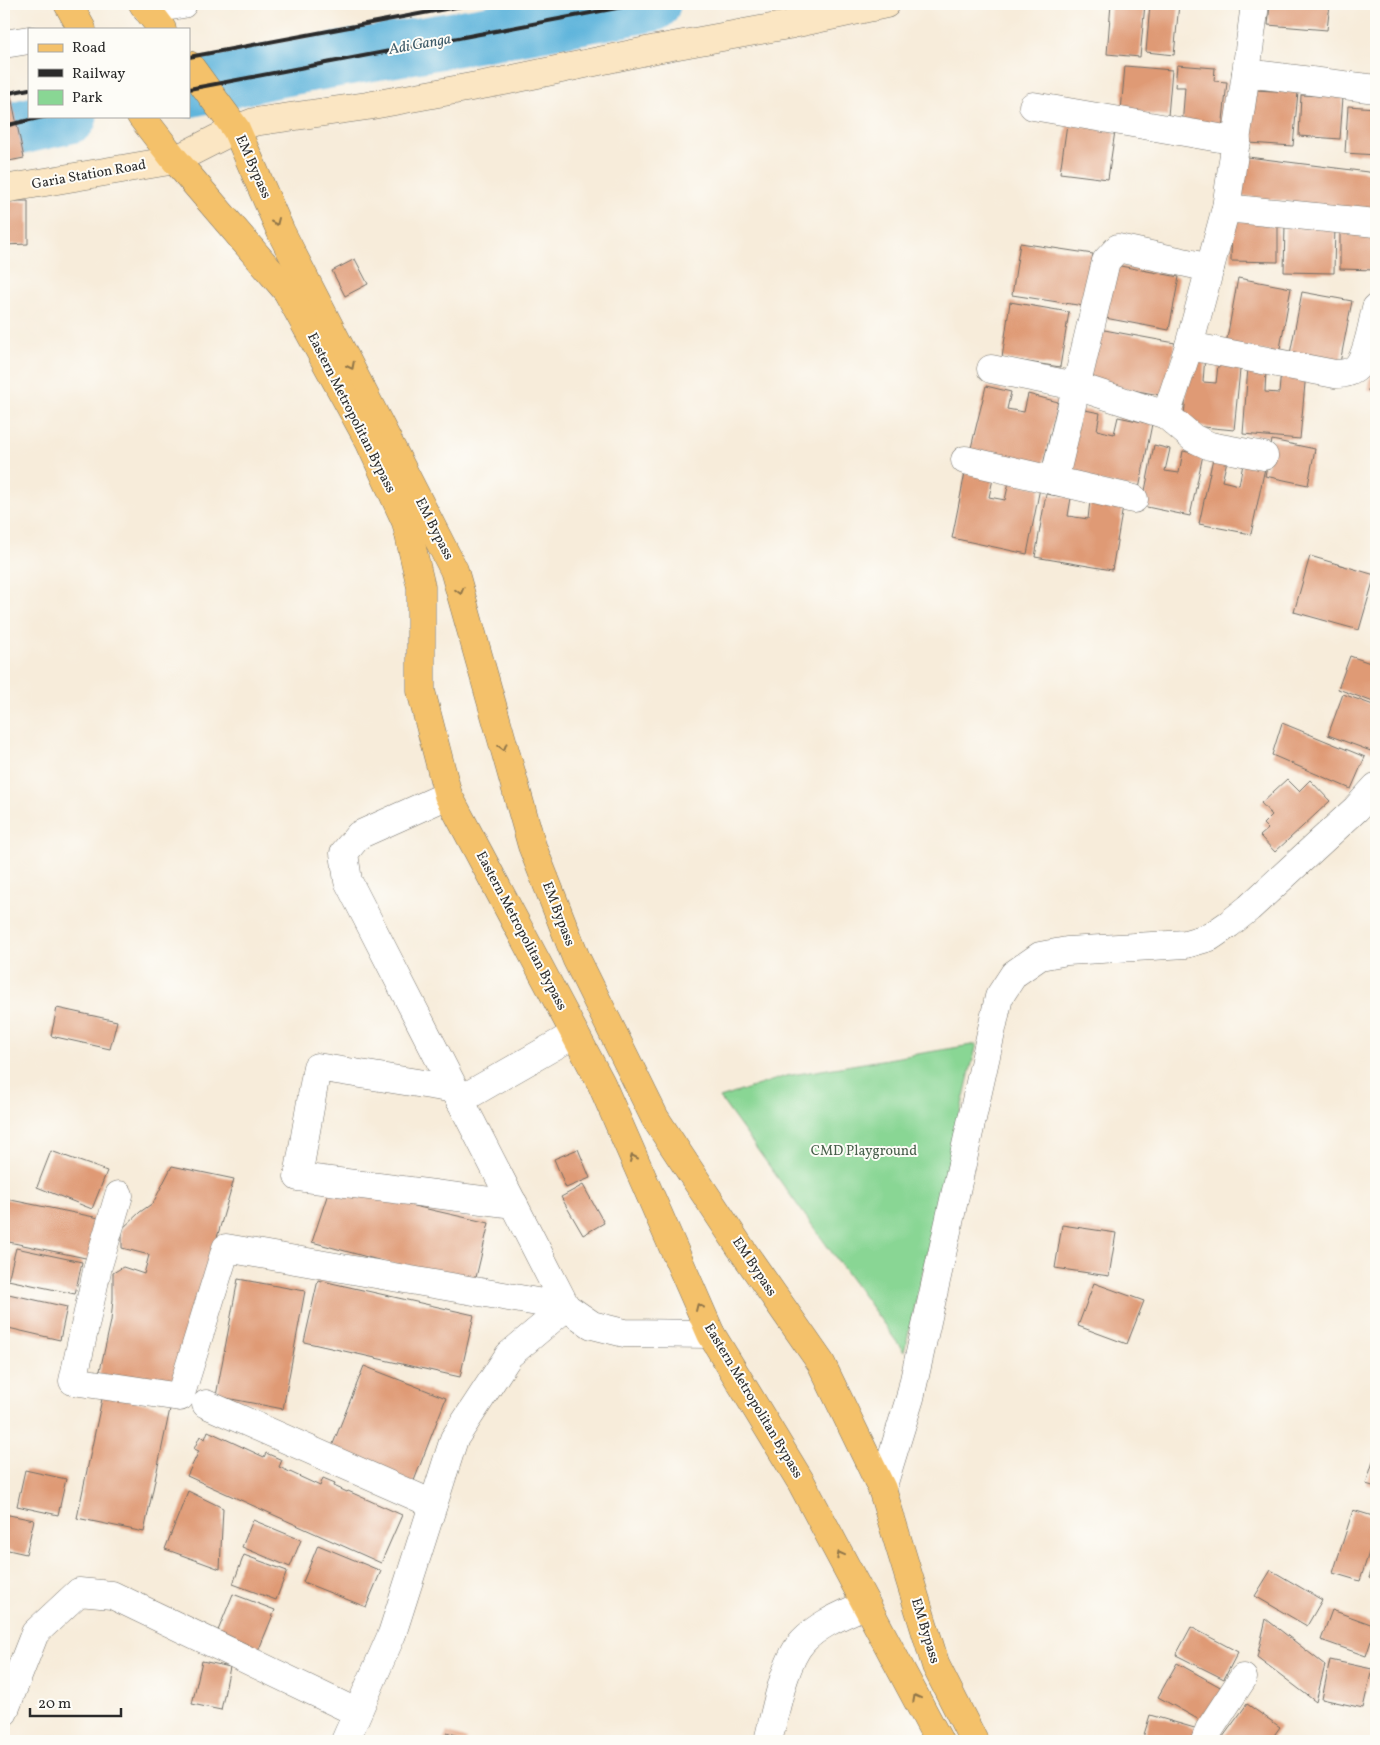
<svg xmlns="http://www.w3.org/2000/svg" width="1380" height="1745" font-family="Vollkorn,serif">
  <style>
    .green { fill: #89d694; stroke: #5a8060 }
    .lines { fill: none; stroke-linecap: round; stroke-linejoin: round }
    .river { stroke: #60b5dc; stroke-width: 55 }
    .building { fill: #df9a74 }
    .minor-casing { stroke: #726f68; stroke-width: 29 }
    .tertiary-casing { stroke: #726f68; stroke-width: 29 }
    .secondary-casing { stroke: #726f68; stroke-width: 29 }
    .primary-casing { stroke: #726f68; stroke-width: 29 }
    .minor { stroke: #fff; stroke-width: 28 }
    .tertiary { stroke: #fff; stroke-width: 28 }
    .secondary { stroke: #fbe6c3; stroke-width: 28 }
    .primary { stroke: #f4c16a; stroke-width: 28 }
    .rail { stroke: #2b2b2b; stroke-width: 4 }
    .oneway { stroke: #90764a }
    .labels { text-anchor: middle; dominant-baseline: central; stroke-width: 4; stroke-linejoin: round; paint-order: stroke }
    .street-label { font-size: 14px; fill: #2b2b2b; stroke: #fdfcf7 }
    .park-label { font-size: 14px; fill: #475e4a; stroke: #fdfcf7 }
    .water-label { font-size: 15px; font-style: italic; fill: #3e5b69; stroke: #fdfcf7 }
  </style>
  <rect width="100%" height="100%" fill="#fdfcf7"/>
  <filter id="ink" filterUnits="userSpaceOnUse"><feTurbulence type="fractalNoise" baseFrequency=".02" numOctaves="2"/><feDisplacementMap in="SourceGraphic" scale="10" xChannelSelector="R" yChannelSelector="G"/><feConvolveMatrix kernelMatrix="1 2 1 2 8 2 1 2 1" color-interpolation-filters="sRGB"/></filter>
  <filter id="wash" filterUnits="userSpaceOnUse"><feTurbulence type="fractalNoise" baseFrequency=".0096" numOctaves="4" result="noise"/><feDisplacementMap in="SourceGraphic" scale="20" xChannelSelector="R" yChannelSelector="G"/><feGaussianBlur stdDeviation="1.12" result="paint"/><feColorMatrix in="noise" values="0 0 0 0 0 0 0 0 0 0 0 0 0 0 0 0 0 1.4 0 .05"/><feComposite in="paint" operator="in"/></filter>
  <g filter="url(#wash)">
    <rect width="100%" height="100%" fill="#f7ecda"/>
    <polygon class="green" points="977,1044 970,1071 904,1352 720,1098 786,1076"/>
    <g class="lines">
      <g class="river">
        <polyline points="189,90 267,72 653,4"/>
        <polyline points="4,131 70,116"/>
      </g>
    </g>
    <g id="blocks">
      <g class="building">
        <polygon points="1111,4 1145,4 1140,57 1107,54"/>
        <polygon points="1150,4 1179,4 1174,55 1146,52"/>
        <polygon points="1270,4 1330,4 1327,30 1268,25"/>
        <polygon points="4,63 24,158 4,162"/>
        <polygon points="1177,65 1215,68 1214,81 1227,82 1222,130 1182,127 1185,87 1175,87"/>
        <polygon points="1125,66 1172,70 1168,116 1121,111"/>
        <polygon points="1253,90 1298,92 1293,146 1249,143"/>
        <polygon points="1301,95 1343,97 1340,139 1299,136"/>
        <polygon points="1348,106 1376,108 1376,155 1345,153"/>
        <polygon points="1067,124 1115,131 1108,179 1060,173"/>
        <polygon points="1240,156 1376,173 1373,212 1235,195"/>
        <polygon points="4,201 28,201 28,244 4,245"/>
        <polygon points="1232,221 1278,221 1278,262 1231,261"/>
        <polygon points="1285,224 1335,225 1334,273 1284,272"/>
        <polygon points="1340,232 1376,233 1376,270 1340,269"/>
        <polygon points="1020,243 1093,254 1084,306 1012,295"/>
        <polygon points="355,259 368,284 345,296 332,271"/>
        <polygon points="1115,265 1179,277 1169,330 1105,318"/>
        <polygon points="1238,278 1291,288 1279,354 1226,344"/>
        <polygon points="1302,292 1352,301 1339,368 1289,359"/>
        <polygon points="1010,302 1069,312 1060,367 1002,358"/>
        <polygon points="1099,329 1175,343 1165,396 1088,382"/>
        <polygon points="1375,352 1376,352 1376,392 1368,391"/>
        <polygon points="1190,355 1205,356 1203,382 1216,383 1219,357 1241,360 1234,430 1183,425"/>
        <polygon points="1248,367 1266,369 1265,392 1279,393 1281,370 1306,372 1300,439 1243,434"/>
        <polygon points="986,386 1011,392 1007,409 1024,412 1028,394 1058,402 1042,469 970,452"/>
        <polygon points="1075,408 1100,413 1097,430 1114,434 1118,417 1152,424 1139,489 1062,474"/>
        <polygon points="1272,440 1315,449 1308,485 1265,476"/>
        <polygon points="1154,445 1170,449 1165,471 1179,473 1183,451 1203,455 1190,516 1142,506"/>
        <polygon points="1213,458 1227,461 1222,481 1239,485 1243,464 1265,468 1251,534 1199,524"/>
        <polygon points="965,473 993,479 989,497 1005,500 1009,482 1040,488 1027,554 952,538"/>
        <polygon points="1046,494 1071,498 1068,516 1088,519 1090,501 1123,507 1112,570 1035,557"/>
        <polygon points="1310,556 1375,575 1359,630 1294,612"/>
        <polygon points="1350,656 1376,665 1376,703 1338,689"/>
        <polygon points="1343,694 1376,706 1376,753 1328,735"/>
        <polygon points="1282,723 1365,757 1351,789 1272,755"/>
        <polygon points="1287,779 1299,791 1310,780 1330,801 1275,852 1260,836 1268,829 1263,824 1272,815 1261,803"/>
        <polygon points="57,1008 117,1021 110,1049 51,1036"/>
        <polygon points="578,1149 590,1178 566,1188 554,1159"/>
        <polygon points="51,1151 107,1171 92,1209 37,1187"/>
        <polygon points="172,1166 234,1179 174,1386 99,1375 111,1321 113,1299 113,1273 123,1267 144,1274 149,1255 122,1248 122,1229 140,1212 153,1203"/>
        <polygon points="583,1185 604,1223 583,1235 561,1197"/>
        <polygon points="330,1187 489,1223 474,1286 312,1242"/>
        <polygon points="6,1199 104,1219 95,1260 4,1241 4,1207"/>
        <polygon points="1062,1225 1116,1233 1109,1276 1055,1268"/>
        <polygon points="16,1248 82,1262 75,1294 8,1280"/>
        <polygon points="238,1279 305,1291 283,1409 216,1396"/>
        <polygon points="318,1280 474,1315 460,1377 304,1342"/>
        <polygon points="1094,1283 1144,1301 1127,1344 1078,1326"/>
        <polygon points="4,1293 67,1307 60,1340 4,1327"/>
        <polygon points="364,1366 446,1398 412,1486 329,1454"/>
        <polygon points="103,1394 170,1409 144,1532 77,1518"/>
        <polygon points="208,1431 264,1457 266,1453 282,1460 279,1467 320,1486 323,1478 335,1483 334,1486 347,1492 348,1491 402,1515 381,1563 187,1476 199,1451 194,1449 200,1436 205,1439"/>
        <polygon points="1376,1452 1376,1487 1366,1484"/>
        <polygon points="25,1470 66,1479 58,1515 17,1506"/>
        <polygon points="188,1491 223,1508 220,1569 165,1549"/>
        <polygon points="1353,1510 1376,1517 1376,1530 1360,1581 1333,1573"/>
        <polygon points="4,1514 34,1520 26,1554 4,1549"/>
        <polygon points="253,1520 301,1540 290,1567 242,1547"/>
        <polygon points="318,1545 381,1571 366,1607 303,1582"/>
        <polygon points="244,1555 287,1571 276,1600 233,1584"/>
        <polygon points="1376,1557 1376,1581 1369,1578"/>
        <polygon points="1271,1570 1322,1600 1307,1626 1255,1596"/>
        <polygon points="233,1594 275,1610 257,1654 215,1638"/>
        <polygon points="1332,1610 1376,1626 1366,1656 1321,1640"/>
        <polygon points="1266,1619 1325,1665 1316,1702 1257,1657"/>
        <polygon points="1191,1627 1238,1652 1224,1679 1176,1655"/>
        <polygon points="1330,1660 1372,1669 1363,1708 1322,1699"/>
        <polygon points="202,1661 230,1667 221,1710 192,1704"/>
        <polygon points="1177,1663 1224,1689 1205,1723 1158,1697"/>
        <polygon points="1247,1704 1280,1727 1270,1741 1220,1741"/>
        <polygon points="1150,1715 1198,1729 1194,1741 1142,1741"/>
        <polygon points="447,1732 467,1739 466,1741 443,1741"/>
      </g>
    </g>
  </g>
  <g filter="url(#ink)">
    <use href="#blocks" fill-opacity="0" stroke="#726f68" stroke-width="1"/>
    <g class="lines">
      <g class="minor-casing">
        <g id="minor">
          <polyline points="1246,73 1376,89"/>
          <polyline points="1033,106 1237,141"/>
          <polyline points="1226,208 1376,223"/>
          <path d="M1189,346L1335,374C1343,374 1351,373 1357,367C1368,355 1372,324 1376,308"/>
          <polyline points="991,369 1076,386 1166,415 1189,346 1226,208 1246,73 1255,4"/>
          <polyline points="1166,415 1193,438 1210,446 1264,456"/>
          <polyline points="965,460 1134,499"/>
          <polyline points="1054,481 1106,261 1118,248 1210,268"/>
          <polyline points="448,795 359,835 344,853 348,881 566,1307 592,1325 624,1333 711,1334"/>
          <polyline points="455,1089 317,1067 298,1177 514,1204"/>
          <polyline points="460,1100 575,1034"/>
          <polyline points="119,1195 98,1266 73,1381 180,1397 226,1248 566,1307"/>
          <polyline points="206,1404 433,1504"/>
          <polyline points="882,1489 910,1398 999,997 1014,974 1040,956 1067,951 1186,944 1210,937 1229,924 1249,908 1356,809 1376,787"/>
          <polyline points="4,1712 35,1633 79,1592 112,1595 356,1712"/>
          <polyline points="345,1741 392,1634 454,1439 509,1355 566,1307"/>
          <path d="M768,1741C775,1714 784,1661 803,1641C820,1623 845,1614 866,1604"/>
          <polyline points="1205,1741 1209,1730 1243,1678"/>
        </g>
      </g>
      <g class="tertiary-casing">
        <g id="tertiary">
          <polyline points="147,10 183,4"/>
          <polyline points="4,44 29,40"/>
        </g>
      </g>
      <g class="secondary-casing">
        <polyline id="secondary" points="4,189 175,160 236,129 254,122 367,106 504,81 656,49 788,25 886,4"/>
      </g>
      <g class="primary-casing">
        <g id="primary">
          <polyline points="68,4 82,29"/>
          <polyline points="143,4 162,29"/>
          <polyline points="189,65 236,129 281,232 454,570 532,846 576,958 655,1118 740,1247 821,1363 882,1489 936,1666 974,1741"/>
          <polyline points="141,116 175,160 287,291 369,441 406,522 421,587 421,691 448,795 601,1083 711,1334 801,1482 939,1741"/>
        </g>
      </g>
      <use href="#minor" class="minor"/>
      <use href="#tertiary" class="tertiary"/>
      <use href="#secondary" class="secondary"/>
      <use href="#primary" class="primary"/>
      <g class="rail">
        <polyline points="189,57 472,4"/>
        <polyline points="189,89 638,4"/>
        <polyline points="4,94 29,89"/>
        <polyline points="4,126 47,116"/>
      </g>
    </g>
    <defs><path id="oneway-chevron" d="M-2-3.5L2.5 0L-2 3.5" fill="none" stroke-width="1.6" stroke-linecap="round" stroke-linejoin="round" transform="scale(1.25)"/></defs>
    <g class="oneway">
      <use href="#oneway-chevron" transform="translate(276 222) rotate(66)"/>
      <use href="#oneway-chevron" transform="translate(351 366) rotate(63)"/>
      <use href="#oneway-chevron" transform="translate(460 591) rotate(75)"/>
      <use href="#oneway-chevron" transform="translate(503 747) rotate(74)"/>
      <use href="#oneway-chevron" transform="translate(633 1158) rotate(-114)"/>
      <use href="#oneway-chevron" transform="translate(699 1307) rotate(-114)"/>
      <use href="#oneway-chevron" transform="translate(840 1555) rotate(-118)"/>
      <use href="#oneway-chevron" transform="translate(916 1698) rotate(-118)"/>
    </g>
  </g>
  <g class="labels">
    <g class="street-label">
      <text transform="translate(253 167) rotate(66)">EM Bypass</text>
      <text transform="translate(89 175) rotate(-10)">Garia Station Road</text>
      <text transform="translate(351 413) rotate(63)">Eastern Metropolitan Bypass</text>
      <text transform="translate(434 529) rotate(63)">EM Bypass</text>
      <text transform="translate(558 914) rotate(69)">EM Bypass</text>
      <text transform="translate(521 931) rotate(62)">Eastern Metropolitan Bypass</text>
      <text transform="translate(754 1267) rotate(56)">EM Bypass</text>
      <text transform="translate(753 1401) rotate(59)">Eastern Metropolitan Bypass</text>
      <text transform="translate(925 1631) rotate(73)">EM Bypass</text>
    </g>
    <g class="park-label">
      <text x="864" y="1151">CMD Playground</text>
    </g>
    <g class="water-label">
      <text transform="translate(420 45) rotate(-10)">Adi Ganga</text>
    </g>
  </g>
  <rect width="1380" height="1745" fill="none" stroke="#fdfcf7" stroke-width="20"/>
  <rect x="28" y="28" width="162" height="90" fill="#fdfcf7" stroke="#a9a8a5"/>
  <rect x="38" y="44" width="25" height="8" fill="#f4c16a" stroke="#a9a8a5"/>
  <text x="72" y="52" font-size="15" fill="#2b2b2b">Road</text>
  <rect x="38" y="69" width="25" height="8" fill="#2b2b2b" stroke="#a9a8a5"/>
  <text x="72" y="78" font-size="15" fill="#2b2b2b">Railway</text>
  <rect x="38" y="90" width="25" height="15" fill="#89d694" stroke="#a9a8a5"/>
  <text x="72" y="102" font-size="15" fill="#2b2b2b">Park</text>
  <path d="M30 1708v8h91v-8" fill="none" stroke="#2b2b2b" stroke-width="2.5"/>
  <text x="38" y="1708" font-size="15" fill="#2b2b2b" stroke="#fdfcf7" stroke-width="4" paint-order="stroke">20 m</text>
</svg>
